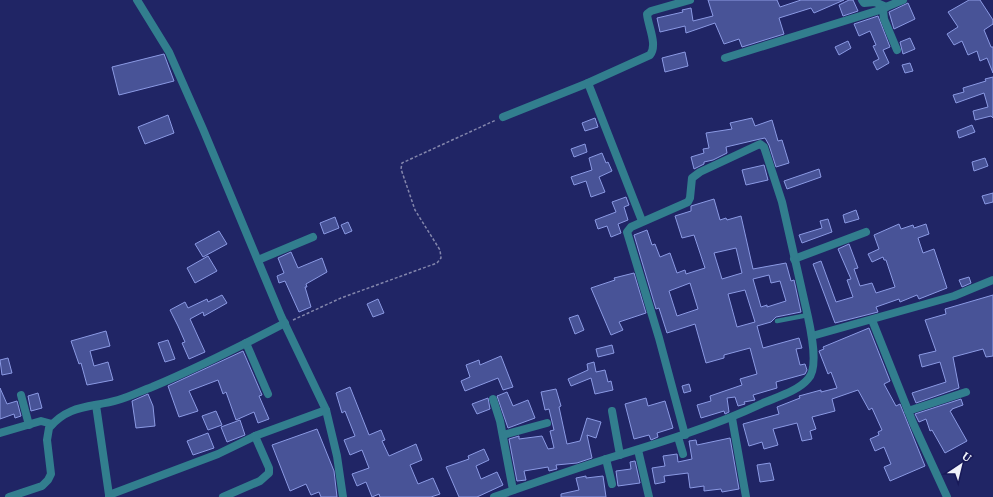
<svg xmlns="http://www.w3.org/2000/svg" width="993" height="497" font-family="'IBM Plex Serif',serif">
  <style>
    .building { fill: #485397; stroke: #8b9ae4; fill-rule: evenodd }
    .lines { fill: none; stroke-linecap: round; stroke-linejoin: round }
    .path { stroke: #8386ac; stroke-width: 1.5; stroke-dasharray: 3 2; stroke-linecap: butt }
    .lane { stroke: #327e8e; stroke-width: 4.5 }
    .street { stroke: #327e8e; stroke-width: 8 }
  </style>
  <rect width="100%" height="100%" fill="#202565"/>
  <g class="building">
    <polygon points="708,0 777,0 780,7 801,0 844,0 814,13 811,8 779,18 784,34 742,47 739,39 724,44 715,23 686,33 685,26 660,32 657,18 683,12 682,10 691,8 693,21 713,16"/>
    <polygon points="849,0 853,0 858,11 843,16 839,5"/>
    <polygon points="969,0 980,0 993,20 993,24 984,30 991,47 993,47 993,73 987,58 980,61 977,51 968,55 962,41 954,45 947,34 958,27 948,12"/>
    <polygon points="908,3 915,19 894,29 889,12"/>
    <polygon points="878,16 890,47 883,50 889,63 877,70 873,62 879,59 873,46 876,45 870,31 859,36 854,24"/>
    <polygon points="910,38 915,49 903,54 900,42"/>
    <polygon points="848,41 851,48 839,55 835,47"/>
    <polygon points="685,52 688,66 665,72 662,58"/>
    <polygon points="164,54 174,81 119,95 112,67"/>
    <polygon points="910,63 913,71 905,73 902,65"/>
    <polygon points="993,77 993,118 991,116 975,120 973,111 988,107 984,93 956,103 953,95 964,92 963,88 986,81 985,79"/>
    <polygon points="168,115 174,133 145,144 138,127"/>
    <polygon points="595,118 598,127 585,131 582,123"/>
    <polygon points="752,118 755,126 772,120 778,141 782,140 789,163 776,167 769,145 765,138 760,139 726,147 727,153 713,160 704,162 704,164 694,169 691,157 704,153 703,149 709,148 706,133 732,129 730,123"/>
    <polygon points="972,125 975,132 959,138 957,131"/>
    <polygon points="585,144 587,152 574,157 571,149"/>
    <polygon points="602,153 606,163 608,162 612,171 599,177 605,192 591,197 586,181 574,185 571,177 592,170 589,158"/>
    <polygon points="985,158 988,166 974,171 972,162"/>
    <polygon points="764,165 768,180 746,185 742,170"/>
    <polygon points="819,169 821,177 787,189 784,181"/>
    <polygon points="993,193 993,202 985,204 982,196"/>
    <polygon points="626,197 629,205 624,207 628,220 618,224 621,233 611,237 607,226 598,229 595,220 616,212 612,202"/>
    <path d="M714,199L720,220L726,218L727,220L741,216L753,269L786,263L791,281L794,280L801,312L776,317L771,322L757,326L763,348L799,338L802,348L796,349L800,365L805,364L807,370L805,374L776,382L777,388L753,395L755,400L744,402L745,404L738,406L735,397L727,398L729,412L725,414L724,411L701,418L697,405L711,401L710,396L742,385L740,379L757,374L750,348L724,355V358L706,363L695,324L667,333L659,308L656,309L634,235L647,230L652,245L655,244L660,257L670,253L677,273L685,270L686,274L705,268L694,235L682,238L675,216L691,211V206ZM736,248L742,273L722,279L714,253ZM769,275L771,283L780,281L786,301L767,307V305L761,307L753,279ZM690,283L698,309L677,316L669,291ZM745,290L755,322L737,327L728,294Z"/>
    <polygon points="856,210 859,219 845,223 843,215"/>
    <polygon points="335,217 339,228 324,234 320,223"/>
    <polygon points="828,219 832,232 802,243 799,235 822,228 820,221"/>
    <polygon points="348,222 352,231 345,234 341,225"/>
    <polygon points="899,224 901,229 913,225 914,228 926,224 929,234 918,238 923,253 934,249 947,288 919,299 917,295 900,302 899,299 876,307 878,312 835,323 813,264 821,261 836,302 853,297 847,280 851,279 838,249 849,244 858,268 854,269 860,286 872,283 876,293 895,287 886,260 884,260 883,257 872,262 868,254 879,249 874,235"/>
    <polygon points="219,231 227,244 203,257 195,244"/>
    <polygon points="291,252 298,268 322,258 327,272 306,284 307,287 305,287 311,307 299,312 285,281 279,283 277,276 284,273 278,258"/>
    <polygon points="208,256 217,271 195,283 187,268"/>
    <polygon points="634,273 646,313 619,322 623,330 611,335 591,288 615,280 614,278"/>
    <polygon points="969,277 971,283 962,287 959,280"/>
    <polygon points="222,295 227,303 204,316 203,312 190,319 205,352 189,359 182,343 185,342 178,326 170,310 185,302 188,308 207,299 208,302"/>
    <polygon points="993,295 993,356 986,357 983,349 953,357 959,388 916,403 912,393 946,382 940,362 922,367 919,355 936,351 925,320 946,314 945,309"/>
    <polygon points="378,299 384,313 373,317 367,304"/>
    <polygon points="578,315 584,330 575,334 569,318"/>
    <polygon points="869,328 890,381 884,384 896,406 900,404 925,466 890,481 884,467 891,464 884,447 875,451 870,439 879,435 878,432 882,430 872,408 869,410 858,390 832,399 835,411 812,417 816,429 810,431 812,439 802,441 797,423 773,429 778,445 764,449 762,442 749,446 743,424 779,414 777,407 800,398 799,396 821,390 821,392 837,388 831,372 828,374 819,351 824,349 823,347"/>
    <polygon points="106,331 110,346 90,351 94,366 108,362 113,380 87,385 81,363 79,364 71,341"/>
    <polygon points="168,340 175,359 165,362 158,343"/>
    <polygon points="612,345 614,353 598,357 596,349"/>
    <polygon points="243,351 262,395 259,396 269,419 258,423 254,412 236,420 226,392 223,394 218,380 189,391 198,411 179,417 168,386"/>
    <polygon points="501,356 513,387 503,390 498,378 465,391 461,381 470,377 466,365 479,360 480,365"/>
    <polygon points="8,358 12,373 2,375 0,360"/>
    <polygon points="594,362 596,372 605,370 608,382 611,381 613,390 595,394 591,378 571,386 568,379 588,370 587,364"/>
    <polygon points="689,384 691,391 684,393 682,386"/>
    <polygon points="350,387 369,435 381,430 385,440 382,441 389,456 416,444 422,460 410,465 418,484 433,478 440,494 431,497 380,497 379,494 372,497 366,482 357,486 352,474 369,468 362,450 350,455 344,440 355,436 345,411 342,413 336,393"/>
    <polygon points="0,388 7,404 17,401 21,416 15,418 14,414 0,419"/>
    <polygon points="556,389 561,406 559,407 567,444 580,441 587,418 601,422 596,438 587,435 592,458 577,463 556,465 557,469 549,471 548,467 524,471 526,480 517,481 509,439 519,436 519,439 542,436 548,449 554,448 550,431 554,430 549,409 545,410 541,392"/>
    <polygon points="507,392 513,406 528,400 535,418 508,428 497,396"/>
    <polygon points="38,393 42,408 31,411 28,396"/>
    <polygon points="148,394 153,406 155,426 136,428 132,401"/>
    <polygon points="488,398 490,409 477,414 472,404"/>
    <polygon points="646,398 648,406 665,401 673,428 657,433 658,437 651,440 649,435 634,439 625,404"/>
    <polygon points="961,399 963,405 952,409 952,410 950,411 967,441 945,453 932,430 930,431 926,419 919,422 915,414"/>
    <polygon points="216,411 222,425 208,430 202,416"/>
    <polygon points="240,420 245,435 227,442 221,427"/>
    <polygon points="317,429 334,471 337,497 321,497 319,492 311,495 306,484 290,491 272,445"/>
    <polygon points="208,433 214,448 193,455 187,441"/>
    <polygon points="730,438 739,489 722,492 721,489 704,491 704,486 690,488 688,473 664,476 665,482 655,484 652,468 665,466 663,456 677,454 678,462 692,459 689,441 696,440 697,445"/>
    <polygon points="484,449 489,460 476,466 481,479 497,472 503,485 477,497 459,497 446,467 469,459 468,456"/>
    <polygon points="635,461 640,483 618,486 616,471 631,469 630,462"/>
    <polygon points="770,463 774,480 760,482 757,465"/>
    <polygon points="586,476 586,478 603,476 606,497 561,497 561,494 579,490 576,478"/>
  </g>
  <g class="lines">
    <polyline class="path" points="293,320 341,298 437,263 441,258 440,250 415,210 401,169 402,163 496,120"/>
    <polyline class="lane" points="777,321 808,315"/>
    <g class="street">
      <polyline points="137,0 169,52 203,129 281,316 326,410 337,456 343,497"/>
      <polyline points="862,0 864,3 875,2 886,7"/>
      <polyline points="897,50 884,19 883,10 886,7 903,0"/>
      <polyline points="725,58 883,9"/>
      <polyline points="588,83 642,221"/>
      <path d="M503,117L588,83L650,55C658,45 648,26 647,14L651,11L690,0"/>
      <polyline points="794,259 866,232"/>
      <polyline points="258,260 313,237"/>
      <polyline points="872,320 913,423 947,497"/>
      <polyline points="812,336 954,296 993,280"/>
      <polyline points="246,343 268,394"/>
      <polyline points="21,395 29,425"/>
      <polyline points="493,399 500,421 513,490"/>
      <polyline points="96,405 109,495"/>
      <polyline points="612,411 620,455"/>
      <polyline points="908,411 966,392"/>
      <polyline points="732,418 746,497"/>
      <polyline points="0,433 41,421 52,424"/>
      <polyline points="503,435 547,423"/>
      <polyline points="678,437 683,454"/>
      <polyline points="638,450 649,497"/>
      <polyline points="606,459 612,484"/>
      <path d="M9,497L42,486L48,480L51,474L47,440L49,428C69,404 91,408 118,400C129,397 141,391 152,387C197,368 241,346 285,323"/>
      <polyline points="109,497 109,495 218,454 255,436 326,410"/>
      <polyline points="223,497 260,481 269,473 269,468 255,436"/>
      <path d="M494,497C531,484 568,471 606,459C659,443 712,427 763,403C777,397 798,391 808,379C819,368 811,331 808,317L782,202L764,147L760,144L700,172L692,178L690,198L688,202L631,227L627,232L659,338L685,435"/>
    </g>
  </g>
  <g transform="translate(961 465) rotate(35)" stroke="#181a59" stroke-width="3" paint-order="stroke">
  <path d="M0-3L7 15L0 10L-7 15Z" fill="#f0f2fa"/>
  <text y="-6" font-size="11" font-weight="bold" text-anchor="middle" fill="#f0f2fa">U</text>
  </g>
</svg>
